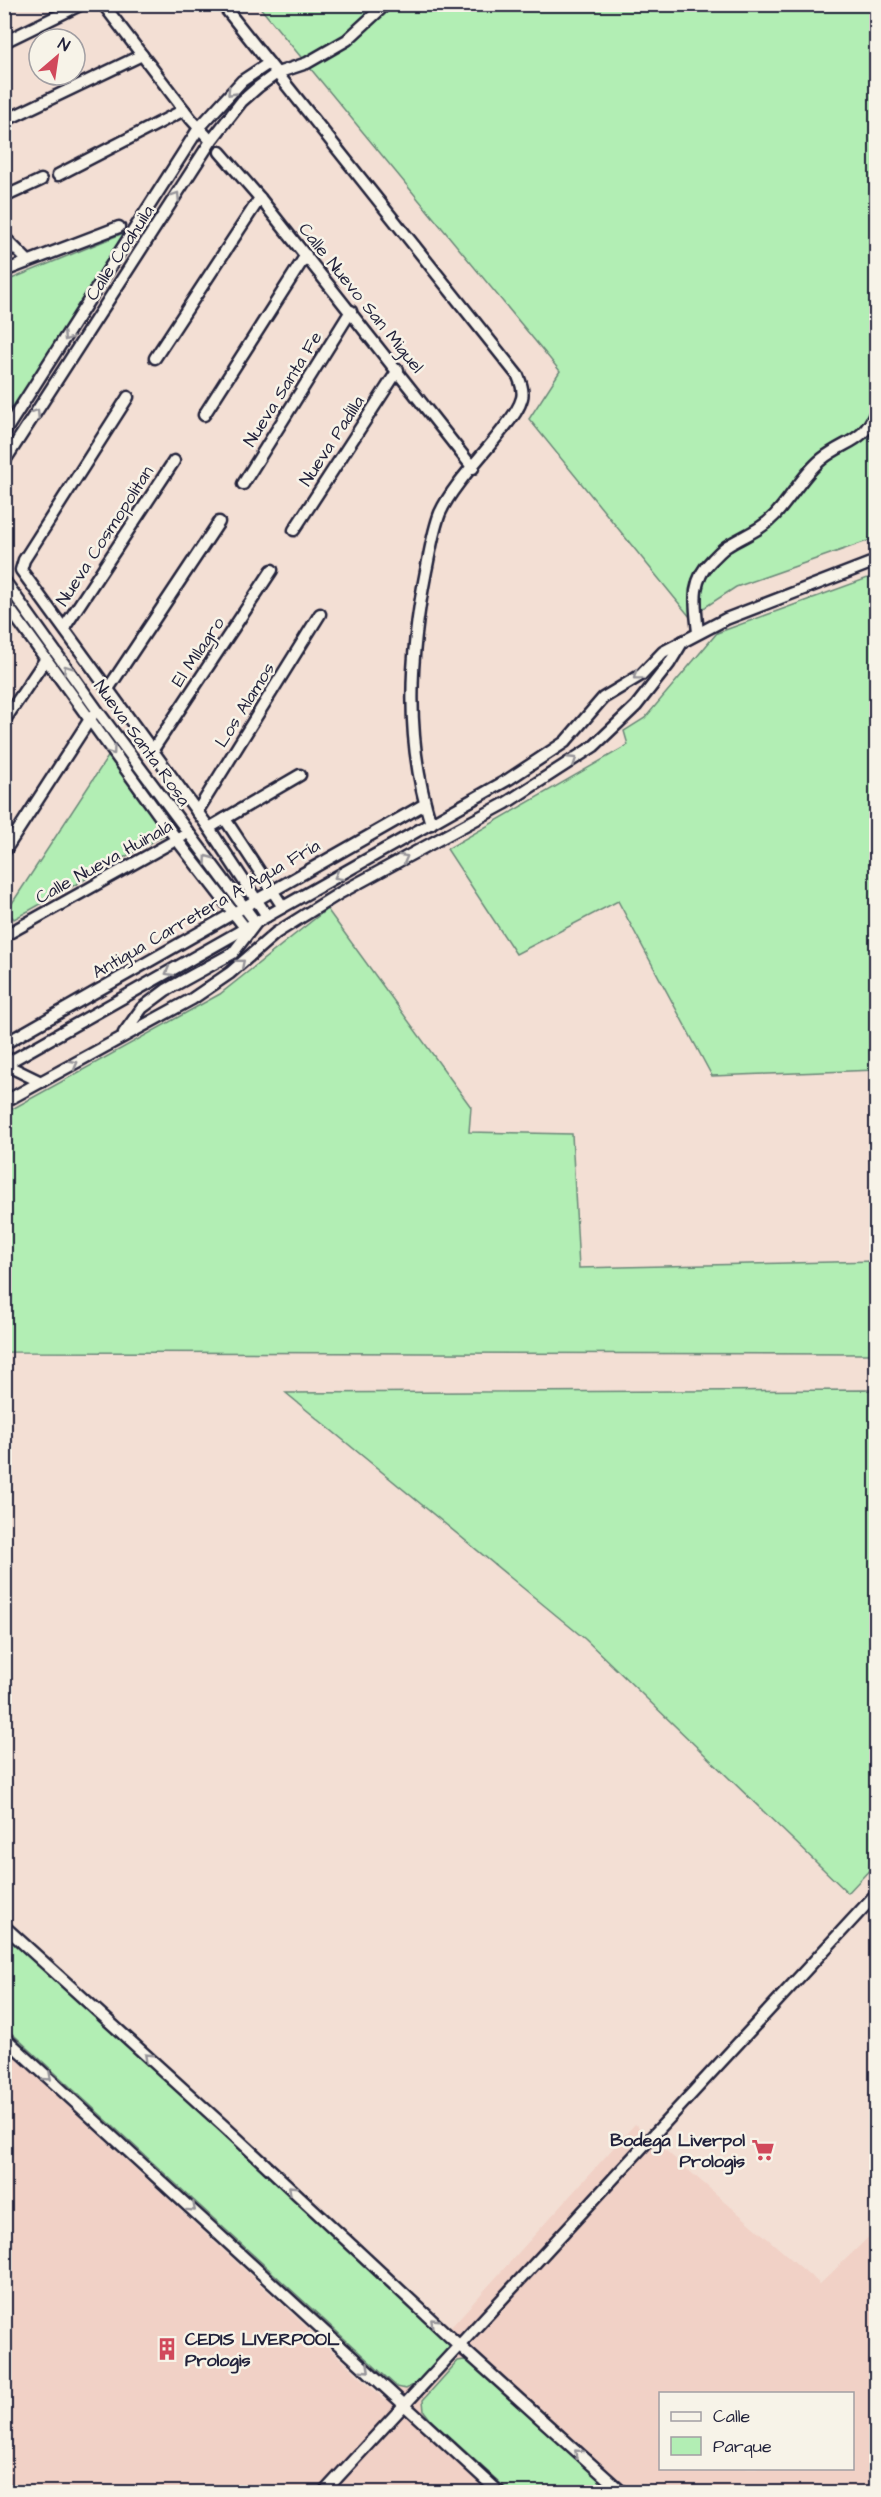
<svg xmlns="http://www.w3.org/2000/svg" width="881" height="2497" font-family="'Architects Daughter',sans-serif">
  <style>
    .built { fill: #f1d1c6; fill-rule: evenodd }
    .green { fill: #b2eeb4; stroke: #6a8878; stroke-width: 1.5 }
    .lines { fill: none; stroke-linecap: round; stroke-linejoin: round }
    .minor-casing { stroke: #22223b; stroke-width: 15 }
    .minor { stroke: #f7f3e8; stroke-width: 10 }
    .oneway { stroke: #97959a }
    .labels { text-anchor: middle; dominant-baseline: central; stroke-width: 5; stroke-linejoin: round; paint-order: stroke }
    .street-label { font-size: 18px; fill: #22223b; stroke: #f7f3e8 }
    .poi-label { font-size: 18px; font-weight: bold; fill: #22223b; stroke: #f7f3e8; text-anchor: end }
  </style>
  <rect width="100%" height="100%" fill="#f3dfd4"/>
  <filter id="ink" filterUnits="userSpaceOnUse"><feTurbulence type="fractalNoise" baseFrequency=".0167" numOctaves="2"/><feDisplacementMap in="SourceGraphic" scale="12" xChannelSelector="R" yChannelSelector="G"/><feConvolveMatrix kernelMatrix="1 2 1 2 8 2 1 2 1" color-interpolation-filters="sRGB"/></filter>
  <g filter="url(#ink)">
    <path class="built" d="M4,2047L385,2400L635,2124L820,2284L876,2230V2492H5ZM660,2394H852V2468H660Z"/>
    <g class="green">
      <polygon points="258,5 876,5 876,538 736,587 690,617 529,419 560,371"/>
      <polygon points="126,232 10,416 4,407 4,282"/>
      <polygon points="876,575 876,1070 712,1076 618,901 516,954 447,849 628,745 624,731 645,718 717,633"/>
      <polygon points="109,755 166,834 14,919 7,911"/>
      <polygon points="327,909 471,1107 469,1132 572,1134 579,1268 876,1261 876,1354 5,1352 5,1113 220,994"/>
      <polygon points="876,1390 876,1863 848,1893 585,1639 286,1393"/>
      <polygon points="4,1930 453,2345 417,2383 406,2389 397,2387 5,2027"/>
      <polygon points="464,2360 470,2362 613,2492 510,2492 431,2420 424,2411 423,2400 458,2361"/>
    </g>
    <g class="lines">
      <g class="minor-casing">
        <g id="minor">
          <polyline points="103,4 191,119 211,141"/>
          <path d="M222,4L518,376C521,383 524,391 522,398C519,410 510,420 503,429C484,454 452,486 440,513C433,531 430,552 426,571C409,656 405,741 431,824"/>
          <polyline points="4,42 82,4"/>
          <polyline points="4,121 142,55"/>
          <polyline points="220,152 260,198 473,468"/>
          <polyline points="58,175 184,110"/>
          <polyline points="4,197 41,180"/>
          <polyline points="4,237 28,261"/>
          <polyline points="4,271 119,227"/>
          <polyline points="155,358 260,198"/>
          <polyline points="128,397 24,560 21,570 209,828 267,916"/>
          <polyline points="204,415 306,255"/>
          <polyline points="4,433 199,128 242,81 269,63"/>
          <polyline points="4,462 211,141 242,101 258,87 277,73 307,63 347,40 386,4"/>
          <polyline points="243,484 351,311"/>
          <polyline points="294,530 398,370"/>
          <polyline points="4,580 97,710 256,923 233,953 166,990 142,1008 124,1033"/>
          <polyline points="4,601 177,840 246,929"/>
          <polyline points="64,628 174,461"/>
          <path d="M698,632C695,604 690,581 712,560C717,555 723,548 729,545C746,535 762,529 775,515C792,497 803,474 822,459C846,440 863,443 876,412"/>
          <polyline points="108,689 219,522"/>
          <polyline points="4,721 45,660"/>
          <polyline points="152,751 272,570"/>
          <polyline points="197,812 320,614"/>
          <polyline points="225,819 283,907"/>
          <polyline points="209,828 300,775"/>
          <polyline points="4,852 92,716"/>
          <polyline points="4,936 183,836"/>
          <polyline points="4,1044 425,804"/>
          <polyline points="4,1064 41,1082"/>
          <polyline points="4,1065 509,779 565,742 603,698 641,675 663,652 726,619 876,561"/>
          <polyline points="4,1102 192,999 230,973 276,933 340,893 506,803 594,746 636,706 669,664 683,641"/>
          <polyline points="4,1926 225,2127 450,2337 622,2492"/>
          <polyline points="4,2037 499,2492"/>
          <polyline points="324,2492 876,1894"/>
        </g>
      </g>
      <use href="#minor" class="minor"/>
    </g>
    <defs><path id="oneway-chevron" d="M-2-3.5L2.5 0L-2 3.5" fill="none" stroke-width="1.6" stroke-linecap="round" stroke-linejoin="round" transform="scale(1.5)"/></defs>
    <g class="oneway">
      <use href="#oneway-chevron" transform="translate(231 92) rotate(134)"/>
      <use href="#oneway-chevron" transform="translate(176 196) rotate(-57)"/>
      <use href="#oneway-chevron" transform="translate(67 337) rotate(123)"/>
      <use href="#oneway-chevron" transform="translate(36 413) rotate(-57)"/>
      <use href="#oneway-chevron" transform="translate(67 669) rotate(-125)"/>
      <use href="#oneway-chevron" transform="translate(637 676) rotate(143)"/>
      <use href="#oneway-chevron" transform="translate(112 751) rotate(54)"/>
      <use href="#oneway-chevron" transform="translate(573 760) rotate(-33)"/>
      <use href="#oneway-chevron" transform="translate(404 858) rotate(-29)"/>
      <use href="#oneway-chevron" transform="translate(208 859) rotate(-127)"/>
      <use href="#oneway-chevron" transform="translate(338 876) rotate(151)"/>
      <use href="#oneway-chevron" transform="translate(241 963) rotate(-40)"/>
      <use href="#oneway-chevron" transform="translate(169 972) rotate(151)"/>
      <use href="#oneway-chevron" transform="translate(74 1064) rotate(-29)"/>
      <use href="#oneway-chevron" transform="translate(148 2057) rotate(-137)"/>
      <use href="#oneway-chevron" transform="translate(48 2077) rotate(42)"/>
      <use href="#oneway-chevron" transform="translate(292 2189) rotate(-137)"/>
      <use href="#oneway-chevron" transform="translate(192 2208) rotate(42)"/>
      <use href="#oneway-chevron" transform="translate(434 2322) rotate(-137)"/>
      <use href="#oneway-chevron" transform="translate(366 2369) rotate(43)"/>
      <use href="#oneway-chevron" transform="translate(578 2453) rotate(-138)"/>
    </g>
  </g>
  <defs>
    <g id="supermarket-bare" transform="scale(1.8)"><path d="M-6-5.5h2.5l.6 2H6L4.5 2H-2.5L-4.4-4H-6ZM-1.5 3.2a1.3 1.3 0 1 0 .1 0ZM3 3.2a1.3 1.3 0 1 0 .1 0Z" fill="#d1495b" stroke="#f7f3e8" stroke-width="2.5" paint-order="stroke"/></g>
    <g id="building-bare" transform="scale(1.8)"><path d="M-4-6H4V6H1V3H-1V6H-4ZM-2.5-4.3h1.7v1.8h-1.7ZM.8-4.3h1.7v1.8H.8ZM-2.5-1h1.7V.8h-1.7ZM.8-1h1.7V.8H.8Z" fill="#d1495b" stroke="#f7f3e8" stroke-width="2.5" paint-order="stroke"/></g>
  </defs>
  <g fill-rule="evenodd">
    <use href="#supermarket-bare" x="763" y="2150"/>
    <use href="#building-bare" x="167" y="2349"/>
  </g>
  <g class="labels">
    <g class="street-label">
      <text transform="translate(120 253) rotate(-57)">Calle Coahuila</text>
      <text transform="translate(361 298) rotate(51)">Calle Nuevo San Miguel</text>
      <text transform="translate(283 389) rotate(-58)">Nueva Santa Fe</text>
      <text transform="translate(332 441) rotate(-57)">Nueva Padilla</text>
      <text transform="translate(105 536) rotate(-57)">Nueva Cosmopolitan</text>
      <text transform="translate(198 652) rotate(-56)">El MIlagro</text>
      <text transform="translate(245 705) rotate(-58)">Los Alamos</text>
      <text transform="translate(142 743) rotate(54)">Nueva Santa Rosa</text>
      <text transform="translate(104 862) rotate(-29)">Calle Nueva Huinalá</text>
      <text transform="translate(206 909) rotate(-30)">Antigua Carretera A Agua Fría</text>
    </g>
    <g class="poi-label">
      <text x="745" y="2140">Bodega Liverpol<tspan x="745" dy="21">Prologis</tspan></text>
      <text x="185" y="2339" text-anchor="start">CEDIS LIVERPOOL<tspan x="185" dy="21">Prologis</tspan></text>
    </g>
  </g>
  <rect width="881" height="2497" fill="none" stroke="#f7f3e8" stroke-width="24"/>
  <rect x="12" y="12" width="857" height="2473" fill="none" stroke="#22223b" stroke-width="2" filter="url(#ink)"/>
  <rect x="659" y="2392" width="195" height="78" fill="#f7f3e8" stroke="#a29fa3" stroke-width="1.5"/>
  <rect x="671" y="2412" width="30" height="9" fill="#f7f3e8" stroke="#a29fa3" stroke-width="1.5"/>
  <text x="713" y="2422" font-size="18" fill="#22223b">Calle</text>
  <rect x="671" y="2437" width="30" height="18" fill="#b2eeb4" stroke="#a29fa3" stroke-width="1.5"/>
  <text x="713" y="2452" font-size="18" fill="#22223b">Parque</text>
  <g transform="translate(57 57) rotate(29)"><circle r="28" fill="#f7f3e8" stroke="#a29fa3" stroke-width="1.5"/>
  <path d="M0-4.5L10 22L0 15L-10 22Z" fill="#d1495b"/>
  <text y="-9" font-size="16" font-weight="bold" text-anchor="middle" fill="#22223b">N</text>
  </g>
</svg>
